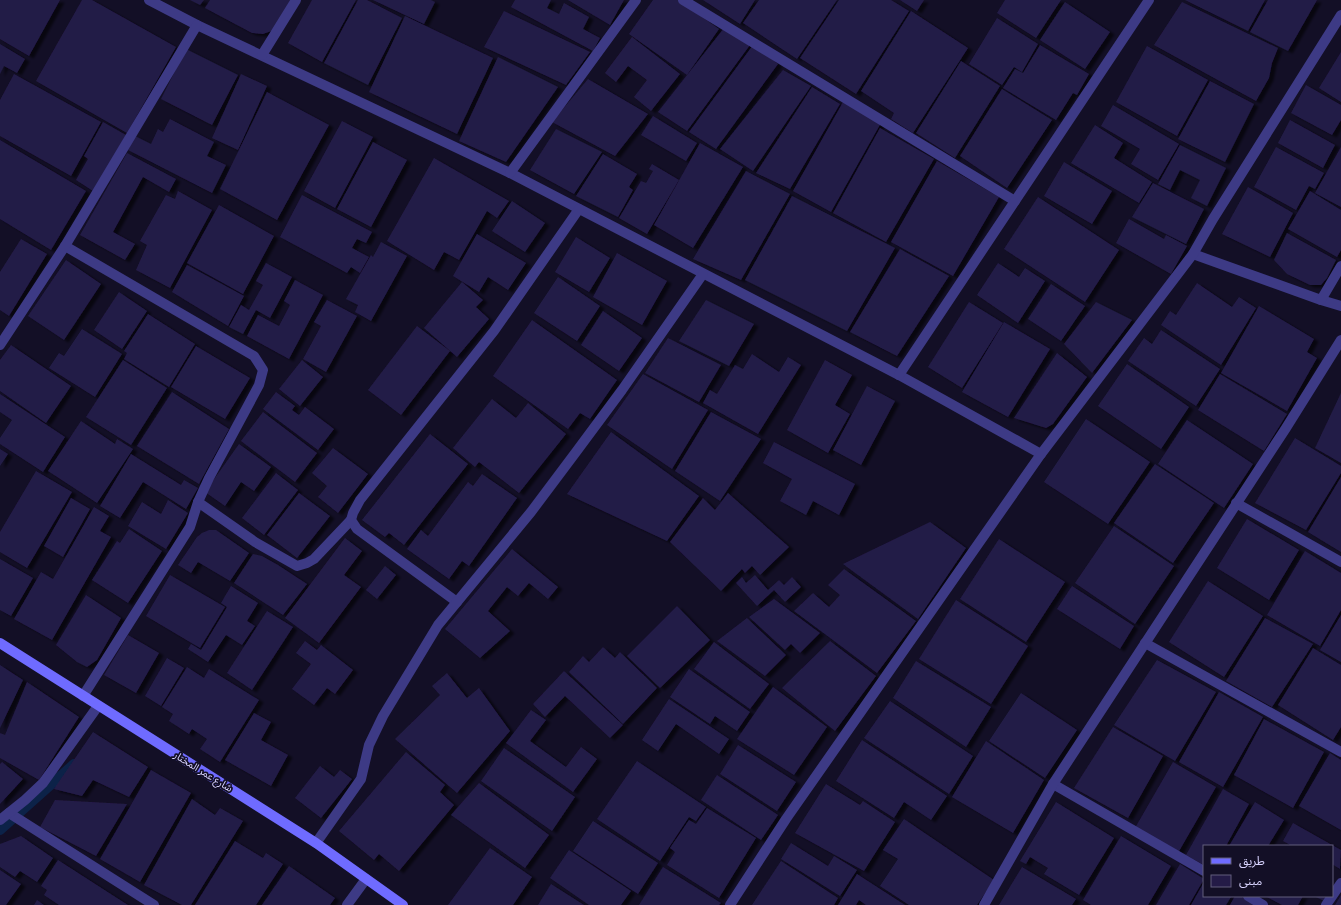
<svg xmlns="http://www.w3.org/2000/svg" width="1341" height="905" font-family="'Varela Round','Noto Sans Arabic',sans-serif">
  <style>
    .lines { fill: none; stroke-linecap: round; stroke-linejoin: round }
    .stream { stroke: #0c2248; stroke-width: 10 }
    .building { fill: #241b47; filter: url(#shadow) }
    .street { stroke: #3d3a85; stroke-width: 10 }
    .secondary { stroke: #6f6bff; stroke-width: 10 }
    .labels { text-anchor: middle; dominant-baseline: central; stroke-width: 3.5; stroke-linejoin: round; paint-order: stroke }
    .street-label { font-size: 10px; fill: #d9d4ff; stroke: #130f26 }
  </style>
  <defs>
    <filter id="shadow"><feDropShadow dx="4.5" dy="2.5" stdDeviation="1" flood-color="#0009"/></filter>
  </defs>
  <rect width="100%" height="100%" fill="#130f26"/>
  <g class="lines">
    <polyline class="stream" points="0,830 74,764"/>
  </g>
  <g class="building">
    <polygon points="0,0 60,0 29,56 0,39"/>
    <polygon points="82,0 92,0 176,47 127,133 36,81"/>
    <polygon points="190,0 204,0 200,5"/>
    <polygon points="210,0 291,0 274,30 263,34 252,33 205,8"/>
    <polygon points="312,0 356,0 322,62 288,43"/>
    <polygon points="358,0 367,0 402,18 368,85 324,63"/>
    <polygon points="373,0 431,0 435,2 424,24"/>
    <polygon points="515,0 551,0 547,8 559,14 564,3 589,17 583,29 600,38 593,51 511,7"/>
    <polygon points="568,0 624,0 610,25"/>
    <polygon points="653,0 678,0 719,29 687,75 629,34"/>
    <polygon points="703,0 755,0 740,24"/>
    <polygon points="759,0 837,0 797,59 743,23"/>
    <polygon points="839,0 891,0 909,11 856,94 800,58"/>
    <polygon points="900,0 924,0 917,11"/>
    <polygon points="1005,0 1061,0 1036,38 997,13"/>
    <polygon points="1185,0 1265,0 1248,31"/>
    <polygon points="1268,0 1317,0 1288,51 1250,32"/>
    <polygon points="1065,2 1110,32 1085,69 1040,40"/>
    <polygon points="1182,2 1278,48 1272,63 1269,78 1256,101 1154,45"/>
    <polygon points="504,11 590,52 566,85 484,47"/>
    <polygon points="911,11 968,48 913,133 891,119 894,113 861,91"/>
    <polygon points="405,16 493,58 457,134 369,92"/>
    <polygon points="997,18 1038,44 1022,72 1014,67 1002,85 969,64"/>
    <polygon points="724,28 750,45 687,131 658,112"/>
    <polygon points="632,37 680,74 651,111 634,97 647,80 628,66 616,82 605,73"/>
    <polygon points="0,44 25,59 17,73 4,66 0,74"/>
    <polygon points="753,45 778,64 716,149 689,132"/>
    <polygon points="1040,45 1089,74 1077,95 1073,93 1056,120 1003,88 1015,69 1023,73"/>
    <polygon points="1147,46 1208,80 1177,136 1116,102"/>
    <polygon points="186,49 238,75 212,125 161,99"/>
    <polygon points="1341,52 1341,102 1319,88"/>
    <polygon points="498,57 558,87 506,162 459,141"/>
    <polygon points="961,61 1000,86 955,158 916,133"/>
    <polygon points="783,70 811,86 753,171 720,149"/>
    <polygon points="14,74 101,122 71,176 0,136 0,100"/>
    <polygon points="241,74 267,86 238,150 212,138"/>
    <polygon points="588,79 648,114 615,156 552,122"/>
    <polygon points="1210,81 1254,104 1225,162 1178,139"/>
    <polygon points="1306,85 1341,105 1341,120 1332,135 1291,113"/>
    <polygon points="812,87 840,104 790,189 756,173"/>
    <polygon points="1002,89 1052,120 1007,188 960,156"/>
    <polygon points="267,92 329,125 277,220 220,189"/>
    <polygon points="843,102 881,123 831,212 793,191"/>
    <polygon points="1113,105 1179,144 1158,180 1131,164 1140,149 1101,126"/>
    <polygon points="653,116 697,143 686,161 641,135"/>
    <polygon points="170,119 214,142 207,156 226,165 212,193 128,150 135,136 151,144 158,129 163,132"/>
    <polygon points="1290,120 1335,145 1323,168 1278,143"/>
    <polygon points="342,121 373,137 335,208 304,191"/>
    <polygon points="103,122 126,135 93,191 76,180 88,159 84,156"/>
    <polygon points="1095,125 1123,143 1114,158 1152,182 1139,203 1071,163"/>
    <polygon points="880,128 934,159 886,242 833,213"/>
    <polygon points="556,129 602,152 574,194 530,170"/>
    <polygon points="0,140 86,191 51,250 0,219"/>
    <polygon points="373,142 407,160 371,227 337,209"/>
    <polygon points="700,143 743,167 693,248 654,225"/>
    <polygon points="1180,145 1226,168 1207,206 1191,198 1200,180 1180,170 1170,190 1158,184"/>
    <polygon points="1276,147 1324,173 1315,189 1309,186 1296,210 1254,187"/>
    <polygon points="1341,147 1341,207 1315,193"/>
    <polygon points="127,153 176,179 169,192 143,177 113,232 135,244 125,260 80,235"/>
    <polygon points="603,154 637,174 629,187 633,190 618,217 576,196"/>
    <polygon points="434,158 509,201 497,218 487,211 459,260 444,252 434,270 387,241"/>
    <polygon points="937,161 999,197 953,276 891,242"/>
    <polygon points="1064,162 1112,191 1092,224 1044,196"/>
    <polygon points="652,164 679,180 647,234 619,218 641,181 646,183 653,171 649,169"/>
    <polygon points="746,171 790,194 741,280 693,259"/>
    <polygon points="1153,183 1204,209 1186,244 1132,217"/>
    <polygon points="1248,187 1293,213 1270,257 1222,234"/>
    <polygon points="178,191 212,210 170,288 136,270 147,245 140,241 166,195 175,199"/>
    <polygon points="1310,191 1341,210 1341,250 1337,257 1288,229"/>
    <polygon points="302,195 372,232 366,243 357,239 352,248 369,257 360,273 351,267 347,273 280,237"/>
    <polygon points="792,196 895,248 847,331 745,280"/>
    <polygon points="1038,197 1119,250 1085,302 1004,249"/>
    <polygon points="512,201 545,223 525,252 492,231"/>
    <polygon points="219,205 274,236 243,294 187,263"/>
    <polygon points="1129,219 1164,239 1166,235 1187,246 1171,274 1116,243"/>
    <polygon points="1287,233 1336,260 1327,278 1321,285 1310,285 1287,274 1274,260"/>
    <polygon points="477,234 526,263 508,290 488,277 479,292 453,276"/>
    <polygon points="576,237 610,258 589,292 555,272"/>
    <polygon points="21,239 47,254 9,316 0,310 0,272"/>
    <polygon points="381,242 407,256 371,321 355,312 358,305 346,299 371,255 373,257"/>
    <polygon points="900,249 949,276 897,356 850,332"/>
    <polygon points="617,253 667,281 642,325 593,297"/>
    <polygon points="66,260 101,284 64,340 28,316"/>
    <polygon points="266,263 292,277 270,318 256,310 243,334 229,327 241,305 249,310 263,285 256,281"/>
    <polygon points="998,263 1019,277 1025,268 1045,281 1018,323 977,295"/>
    <polygon points="187,265 244,296 228,326 172,292"/>
    <polygon points="558,277 600,306 577,341 534,313"/>
    <polygon points="295,280 323,295 289,359 247,336 258,315 279,326 290,305 284,301"/>
    <polygon points="462,282 483,300 476,307 489,319 457,357 424,328"/>
    <polygon points="1197,283 1232,307 1239,297 1256,308 1221,365 1161,325 1170,311 1176,315"/>
    <polygon points="1051,284 1085,306 1061,341 1028,319"/>
    <polygon points="119,292 147,311 122,349 94,330"/>
    <polygon points="327,300 357,316 326,372 303,359 321,326 314,322"/>
    <polygon points="706,300 754,324 729,366 679,341"/>
    <polygon points="969,302 1003,323 962,388 928,367"/>
    <polygon points="1096,302 1132,320 1092,373 1064,344"/>
    <polygon points="1259,306 1314,339 1307,352 1317,358 1287,411 1221,373"/>
    <polygon points="603,311 642,338 619,371 581,345"/>
    <polygon points="148,314 195,344 169,387 124,359 127,353 124,351"/>
    <polygon points="532,320 617,380 590,419 580,413 568,429 493,376"/>
    <polygon points="1004,322 1050,349 1008,417 962,392"/>
    <polygon points="417,326 450,351 401,415 368,390"/>
    <polygon points="82,329 122,354 95,397 49,368 59,353 64,356"/>
    <polygon points="1161,330 1220,369 1196,406 1128,361 1144,338 1152,344"/>
    <polygon points="668,338 721,365 699,402 645,373"/>
    <polygon points="11,345 71,386 46,423 0,391 0,360"/>
    <polygon points="196,346 250,378 225,419 171,387"/>
    <polygon points="1057,353 1087,377 1053,424 1046,428 1014,418"/>
    <polygon points="752,354 779,372 788,357 801,365 758,434 703,403 710,390 717,394 735,365 743,369"/>
    <polygon points="123,360 167,388 131,445 86,417"/>
    <polygon points="302,360 323,377 300,406 279,389"/>
    <polygon points="825,360 852,375 835,405 850,414 828,453 787,430"/>
    <polygon points="1127,364 1189,407 1161,449 1098,406"/>
    <polygon points="643,374 708,410 672,469 607,425"/>
    <polygon points="1220,374 1287,414 1264,451 1198,410"/>
    <polygon points="867,386 895,401 861,465 833,450"/>
    <polygon points="172,392 229,429 199,484 137,446"/>
    <polygon points="276,392 295,406 292,410 299,415 305,407 334,429 318,450 263,409"/>
    <polygon points="1341,393 1341,463 1315,448"/>
    <polygon points="0,394 65,437 43,472 0,444 0,438 12,420 0,412"/>
    <polygon points="492,399 516,418 528,403 566,434 519,493 479,462 475,467 453,448"/>
    <polygon points="263,412 317,453 295,482 241,441"/>
    <polygon points="711,412 761,439 720,501 675,471"/>
    <polygon points="1086,419 1150,462 1108,524 1044,482"/>
    <polygon points="1187,420 1253,464 1224,508 1158,464"/>
    <polygon points="81,421 115,444 117,439 133,449 97,503 48,471"/>
    <polygon points="611,432 699,496 667,541 567,494"/>
    <polygon points="430,434 468,464 404,545 389,533 385,537 362,520"/>
    <polygon points="1295,438 1341,466 1341,473 1306,530 1255,503"/>
    <polygon points="774,442 855,484 839,515 813,501 806,515 780,501 792,479 763,463"/>
    <polygon points="239,444 271,467 254,491 241,482 225,506 205,492"/>
    <polygon points="333,448 368,474 338,513 318,497 327,486 312,473"/>
    <polygon points="0,449 8,454 0,466"/>
    <polygon points="131,454 181,485 184,480 198,488 186,509 143,482 120,518 100,506"/>
    <polygon points="1155,464 1214,503 1173,563 1114,523"/>
    <polygon points="36,471 72,492 27,568 0,552 0,532"/>
    <polygon points="276,473 298,490 264,535 242,518"/>
    <polygon points="482,474 517,498 469,566 462,561 449,579 407,549 421,530 428,536 468,482 473,486"/>
    <polygon points="1341,477 1341,552 1308,532"/>
    <polygon points="299,493 330,516 297,558 267,535"/>
    <polygon points="728,493 789,547 760,575 752,566 745,573 742,569 721,591 670,542 703,498 715,510"/>
    <polygon points="71,498 90,509 63,557 44,546"/>
    <polygon points="168,500 188,513 166,549 128,526 142,502 161,514"/>
    <polygon points="94,507 109,516 100,531 111,537 52,640 14,619 41,572 53,579"/>
    <polygon points="1247,519 1299,550 1269,600 1217,568"/>
    <polygon points="930,522 966,548 918,619 843,564"/>
    <polygon points="1114,526 1174,566 1135,624 1075,583"/>
    <polygon points="129,529 162,551 128,603 92,580 117,541 120,543"/>
    <polygon points="209,530 216,530 249,553 230,581 198,562 191,573 178,565 197,537 202,533"/>
    <polygon points="345,538 362,551 344,575 361,587 319,643 285,618"/>
    <polygon points="999,539 1065,582 1026,642 960,599"/>
    <polygon points="512,549 558,587 548,599 529,583 518,596 507,587 488,611 510,631 480,658 445,629"/>
    <polygon points="1305,551 1341,573 1341,610 1320,646 1267,615"/>
    <polygon points="253,554 262,556 278,565 307,584 283,615 234,583"/>
    <polygon points="0,559 33,578 11,616 0,610"/>
    <polygon points="385,566 396,575 377,599 366,590"/>
    <polygon points="844,569 916,621 877,673 794,611 813,593 829,607 840,595 828,585"/>
    <polygon points="170,575 225,607 200,648 146,616"/>
    <polygon points="755,575 768,590 779,580 784,585 792,577 801,587 785,602 774,590 757,606 736,583 742,577 746,583"/>
    <polygon points="1208,581 1263,616 1224,677 1169,642"/>
    <polygon points="231,586 258,603 247,621 255,626 242,645 226,635 208,662 188,649 191,644 201,650 227,607 221,603"/>
    <polygon points="1072,586 1134,626 1120,649 1057,609"/>
    <polygon points="86,595 121,618 97,660 87,667 77,662 56,645"/>
    <polygon points="774,599 820,633 800,653 791,644 785,650 749,617"/>
    <polygon points="956,600 1028,646 991,704 919,659"/>
    <polygon points="677,606 710,640 660,688 627,656"/>
    <polygon points="267,611 293,627 252,690 227,673"/>
    <polygon points="1341,615 1341,662 1320,650"/>
    <polygon points="747,618 786,655 765,676 717,641"/>
    <polygon points="1265,618 1313,644 1272,707 1226,681"/>
    <polygon points="128,635 159,653 136,693 104,675"/>
    <polygon points="305,641 317,650 321,645 353,670 335,694 327,688 314,705 292,689 311,664 296,653"/>
    <polygon points="830,641 876,676 835,731 782,688"/>
    <polygon points="714,642 769,684 750,709 694,669"/>
    <polygon points="603,647 615,658 620,652 657,688 623,724 569,672 583,656 589,662"/>
    <polygon points="1313,648 1341,665 1341,727 1333,740 1278,705"/>
    <polygon points="167,658 184,668 161,706 145,696"/>
    <polygon points="1157,660 1216,692 1175,761 1114,725"/>
    <polygon points="916,661 991,707 966,747 893,698"/>
    <polygon points="0,665 23,680 0,728"/>
    <polygon points="187,667 204,678 209,669 259,700 220,762 200,749 207,739 192,729 189,734 169,721 173,714 162,707"/>
    <polygon points="689,669 750,712 737,731 715,716 710,724 670,697"/>
    <polygon points="564,671 623,725 610,738 565,696 545,717 533,704"/>
    <polygon points="447,673 467,698 479,688 510,731 457,793 395,739 440,695 432,686"/>
    <polygon points="27,682 79,717 39,780 0,758 0,733 5,735"/>
    <polygon points="773,687 827,727 794,775 737,739"/>
    <polygon points="1219,692 1263,717 1223,787 1179,762"/>
    <polygon points="1021,693 1077,730 1045,778 989,741"/>
    <polygon points="669,699 729,739 719,754 676,724 658,751 642,740"/>
    <polygon points="890,701 973,756 949,794 864,738"/>
    <polygon points="531,710 546,720 530,741 566,767 581,747 597,759 573,792 506,743"/>
    <polygon points="254,713 271,722 261,740 288,755 271,786 225,760"/>
    <polygon points="1264,719 1324,752 1293,808 1234,775"/>
    <polygon points="1113,727 1163,756 1128,818 1074,788"/>
    <polygon points="93,732 148,767 129,797 93,780 82,796 54,789"/>
    <polygon points="862,740 947,796 931,820 904,802 894,818 836,781"/>
    <polygon points="986,741 1044,780 1013,833 952,797"/>
    <polygon points="738,745 796,782 777,811 720,774"/>
    <polygon points="504,748 575,797 552,831 481,781"/>
    <polygon points="406,752 445,785 440,792 454,805 399,871 379,854 374,860 339,831"/>
    <polygon points="1330,753 1341,760 1341,830 1299,806"/>
    <polygon points="637,761 706,807 696,821 689,817 660,861 597,819"/>
    <polygon points="2,762 23,779 0,804 0,764"/>
    <polygon points="1173,762 1216,787 1178,853 1135,828"/>
    <polygon points="320,766 334,777 340,770 352,779 321,818 295,798"/>
    <polygon points="151,770 191,793 140,882 100,859"/>
    <polygon points="717,775 778,815 761,840 701,800"/>
    <polygon points="479,783 549,835 525,868 451,815"/>
    <polygon points="826,784 860,805 863,801 895,822 864,871 795,833"/>
    <polygon points="1223,789 1249,804 1226,846 1204,846 1204,865 1186,855"/>
    <polygon points="192,799 215,815 220,808 243,821 191,905 182,905 144,885"/>
    <polygon points="55,800 127,804 96,856 40,827"/>
    <polygon points="1056,802 1114,838 1079,895 1044,874 1048,868 1030,857 1026,864 1020,861"/>
    <polygon points="1255,802 1284,820 1268,846 1229,846"/>
    <polygon points="707,808 756,838 719,898 667,865 675,852 670,848 689,820 696,824"/>
    <polygon points="904,819 994,880 977,905 909,905 880,886 898,859 883,850"/>
    <polygon points="593,821 658,863 638,894 573,851"/>
    <polygon points="1293,823 1341,850 1340,869 1332,864 1332,846 1292,846 1283,841"/>
    <polygon points="21,836 53,858 37,882 20,871 15,877 0,867 0,844"/>
    <polygon points="1121,836 1171,866 1148,905 1091,905 1083,900"/>
    <polygon points="235,841 263,858 266,853 283,864 256,905 195,905"/>
    <polygon points="791,843 828,866 834,856 857,870 840,896 781,859"/>
    <polygon points="490,848 532,877 513,905 448,905"/>
    <polygon points="569,850 631,891 621,905 589,905 550,878"/>
    <polygon points="58,860 117,898 128,905 59,905 44,895 47,890 41,886"/>
    <polygon points="781,861 838,898 834,905 752,905"/>
    <polygon points="1180,864 1204,879 1189,905 1156,905"/>
    <polygon points="289,866 335,898 330,905 262,905"/>
    <polygon points="663,867 721,903 719,905 639,905"/>
    <polygon points="1022,867 1076,899 1072,905 999,905"/>
    <polygon points="0,870 21,884 6,905 0,905"/>
    <polygon points="857,874 905,905 866,905 859,900 856,905 838,905"/>
    <polygon points="1204,882 1204,896 1229,896 1231,897 1226,905 1191,905"/>
    <polygon points="551,884 584,905 538,905"/>
    <polygon points="1341,895 1341,905 1335,905"/>
    <polygon points="1235,896 1240,896 1255,905 1230,905"/>
    <polygon points="1265,896 1303,896 1298,905 1282,905"/>
    <polygon points="1314,896 1327,896 1324,901"/>
    <polygon points="37,900 44,905 34,905"/>
  </g>
  <g class="lines">
    <g class="street">
      <polyline points="149,0 197,25 510,173 899,375 1041,454"/>
      <polyline points="683,0 1015,201"/>
      <polyline points="262,55 296,0"/>
      <polyline points="510,173 636,0"/>
      <polyline points="65,246 254,356 263,370 259,385 209,478 198,502 190,527 83,696"/>
      <polyline points="1193,254 1321,300 1341,306"/>
      <polyline points="1321,300 1341,266"/>
      <polyline points="0,345 65,246 197,25"/>
      <polyline points="899,375 1149,0"/>
      <polyline points="198,502 255,542 297,566 307,563 314,559 351,520"/>
      <polyline points="1236,503 1341,562"/>
      <polyline points="457,602 357,529 351,520 353,513 360,500 494,331 579,209"/>
      <polyline points="1145,643 1341,752"/>
      <polyline points="1053,784 1204,871"/>
      <polyline points="9,813 154,905"/>
      <polyline points="0,820 25,800 43,783 98,706"/>
      <polyline points="316,843 361,779 369,745 383,716 438,625 531,512 576,452 622,390 703,274"/>
      <polyline points="1248,896 1263,905"/>
      <polyline points="347,905 366,879"/>
      <polyline points="730,905 786,819 1041,454 1193,254 1213,219 1341,15"/>
      <polyline points="984,905 1053,784 1286,428 1341,340"/>
      <polyline points="1326,905 1341,883"/>
    </g>
    <polyline class="secondary" points="0,643 316,843 403,905"/>
  </g>
  <g class="labels">
    <g class="street-label">
      <text transform="translate(203 772) rotate(32)">شارع عمر المختار</text>
    </g>
  </g>
  <rect x="1203" y="845" width="130" height="52" fill="#130f26" stroke="#625e7d"/>
  <rect x="1211" y="858" width="20" height="6" fill="#6f6bff" stroke="#625e7d"/>
  <text x="1239" y="865" font-size="12" fill="#d9d4ff">طريق</text>
  <rect x="1211" y="875" width="20" height="12" fill="#241b47" stroke="#625e7d"/>
  <text x="1239" y="885" font-size="12" fill="#d9d4ff">مبنى</text>
</svg>
